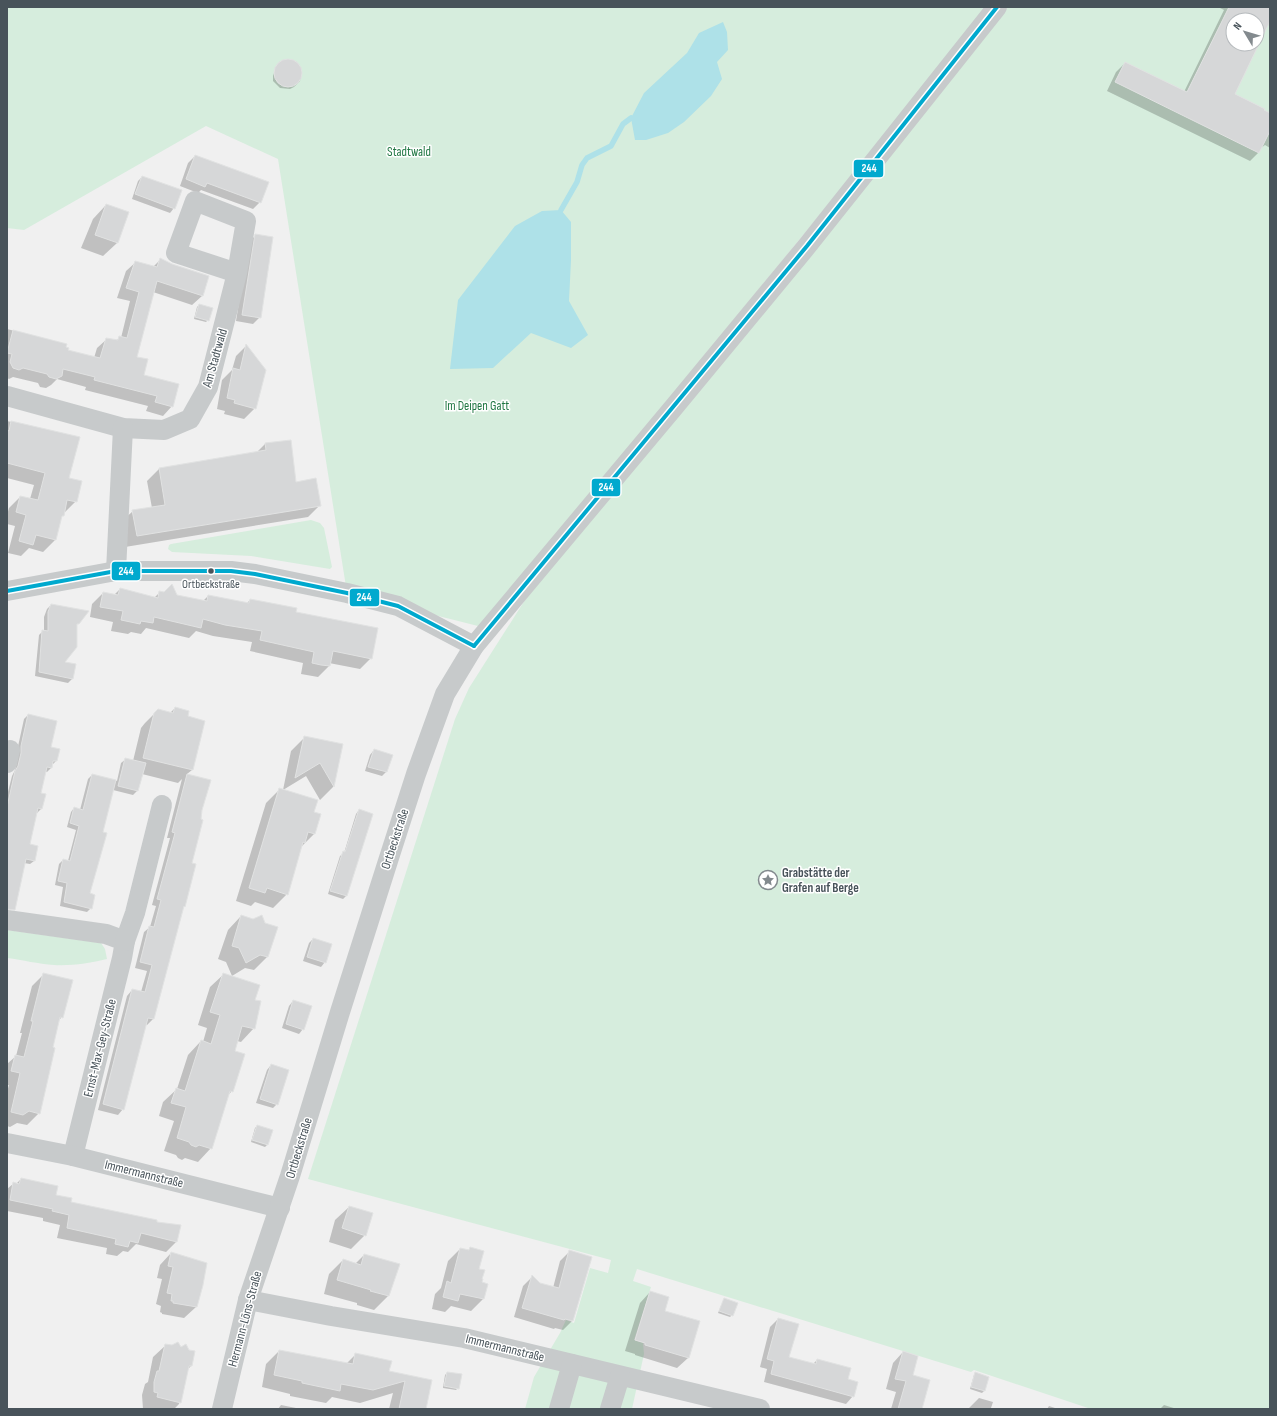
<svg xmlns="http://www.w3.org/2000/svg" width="1277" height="1416" font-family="'Sofia Sans Condensed',sans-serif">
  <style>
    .green { fill: #d6eddd; fill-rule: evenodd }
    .water { fill: #aee1e8 }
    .shadow { fill: #0003; fill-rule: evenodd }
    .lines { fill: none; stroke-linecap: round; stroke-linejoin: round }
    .stream { stroke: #aee1e8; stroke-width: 5.5 }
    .building { fill: #d6d7d8; stroke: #e1e2e2; fill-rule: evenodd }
    .street { stroke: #c7cacb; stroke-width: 20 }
    .bus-1-casing { stroke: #fff; stroke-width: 7 }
    .bus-1 { stroke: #00a9ce; stroke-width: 4 }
    .bus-dot { fill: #48535a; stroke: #fff; stroke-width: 1.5 }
    .labels { text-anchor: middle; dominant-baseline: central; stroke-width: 3; stroke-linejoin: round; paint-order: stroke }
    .bus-label { font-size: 12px; fill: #48535a; stroke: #fff }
    .park-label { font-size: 13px; fill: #1f7642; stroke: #fff }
    .street-label { font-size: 13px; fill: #48535a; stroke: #fff }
    .poi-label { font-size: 13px; font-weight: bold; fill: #48535a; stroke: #fff; text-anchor: start }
    .line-badge { stroke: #fff; stroke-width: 1.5 }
    .badge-label { font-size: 11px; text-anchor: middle; font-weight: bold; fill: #fff }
  </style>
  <rect width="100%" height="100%" fill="#f0f0f0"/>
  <g class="green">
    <polygon points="7,7 990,7 482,627 347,593 278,159 206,126 24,230 7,228"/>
    <path d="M1003,7H1270V1409H1091L974,1370L971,1372L637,1269L633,1281L651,1287L634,1340L643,1343L644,1354L632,1409H525L534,1377L560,1333L566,1320L574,1323L590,1268L608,1273L611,1260L308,1179L455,719L469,688L525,600ZM1233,20H1257V44H1233Z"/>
    <polygon points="311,520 320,523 324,528 332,567 330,569 251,556 172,552 168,549 169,545 171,544"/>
    <path d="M7,930L101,943L105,949L107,959C90,963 72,966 54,965C38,964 23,960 7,958Z"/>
  </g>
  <g class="water">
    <polygon points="723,22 727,32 728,50 717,62 722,79 711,96 684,122 668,133 646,140 635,140 631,118 644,93 687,53 699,33"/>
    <polygon points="561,210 571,222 571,260 569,301 588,335 571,348 531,333 493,368 450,369 458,300 515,226 542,211"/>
  </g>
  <g class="shadow">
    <path d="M1218,7H1270V23L1266,28L1233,94L1270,114V148L1265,145L1261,148L1259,152L1250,161L1107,91L1116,72L1125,63L1184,92L1224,10ZM1233,20H1257V44H1233Z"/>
    <polygon points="287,60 297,63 302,71 300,81 294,87 290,89 280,88 273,81 273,76 276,67"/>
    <polygon points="195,156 260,202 253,209 201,190 198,193 180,186 188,163"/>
    <polygon points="142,177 174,208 170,213 132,199 138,181"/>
    <polygon points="106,205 128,213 117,243 103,256 81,248 93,219"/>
    <polygon points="256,235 260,317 253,324 236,321 249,242"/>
    <polygon points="161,259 202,296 192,305 153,292 136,357 143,376 172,406 163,416 146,411 148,406 85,390 86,387 57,379 51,385 46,388 40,387 38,383 13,377 9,379 7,378 7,329 66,344 65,348 67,351 94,358 97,348 107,339 116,341 119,338 121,338 130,301 117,298 126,271 136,262 153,267"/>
    <polygon points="199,305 208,320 206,322 194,319 197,307"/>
    <polygon points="246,346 255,408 244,419 224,414 225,411 217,409 222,380 232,370 236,356"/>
    <polygon points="7,421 78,438 68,479 76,501 64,513 60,519 55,540 43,552 29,548 21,556 8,553 15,526 7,524 7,515 9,508 20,497 30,499 34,485 7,478"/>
    <polygon points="290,441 295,483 320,505 308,517 125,547 121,522 133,511 152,508 147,481 159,469 256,453 265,444"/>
    <polygon points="120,589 154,598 160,592 203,601 208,596 247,603 250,600 295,613 371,658 360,669 329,663 329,666 318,677 301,674 303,663 250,651 252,642 213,636 196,631 189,638 146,628 141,634 131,632 128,634 111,631 113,622 90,617 92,604 103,593 114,595"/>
    <polygon points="51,605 78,623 76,626 63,663 72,679 68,683 35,676 39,635 43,631 44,631 44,617 47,609"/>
    <polygon points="175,708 186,717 204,722 192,770 187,774 201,809 191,864 195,865 184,906 182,908 153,1019 147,1025 145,1024 123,1109 118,1115 98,1110 127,996 132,990 141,992 147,971 135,968 144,932 150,927 156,906 152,905 170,838 167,838 182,779 178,783 142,774 137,791 133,795 113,790 102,832 89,894 91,908 87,912 60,906 63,887 55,885 59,864 63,860 68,861 76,830 67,827 71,812 74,808 80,810 88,779 92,775 117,781 121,763 126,759 133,761 141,728 145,723 158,710 170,713"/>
    <polygon points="28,715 50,747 56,761 52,765 51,768 47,772 45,771 40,794 45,795 41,809 37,813 36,812 29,845 34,861 30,864 24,863 7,896 7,796 12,776 15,770 18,757 17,751 24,719"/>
    <polygon points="305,737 342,745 333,787 320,800 306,776 283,790 313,813 320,815 314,834 300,848 287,894 273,908 255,902 251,906 236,901 266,803 280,789 283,790 291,751"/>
    <polygon points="374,750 391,756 386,772 382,776 365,771 370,755"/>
    <polygon points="359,810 372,814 346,896 343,899 328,894 340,856 344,853 356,814"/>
    <polygon points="241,916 267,957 254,970 245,968 232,976 226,962 218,959 228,930"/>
    <polygon points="313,939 325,962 321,967 303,961 309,943"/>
    <polygon points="44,974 62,1017 58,1021 39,1113 27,1125 17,1123 10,1127 7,1126 7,1092 9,1085 7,1085 7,1064 16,1056 22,1033 20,1033 32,986"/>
    <polygon points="224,974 254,1001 254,1028 241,1042 237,1041 233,1052 232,1091 227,1096 211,1148 198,1162 185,1158 182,1160 178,1158 176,1155 164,1151 174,1121 159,1116 163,1102 177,1089 188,1055 201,1041 203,1042 207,1028 198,1025 210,987"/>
    <polygon points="293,1001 303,1029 299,1034 282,1028 289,1006"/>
    <polygon points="271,1065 277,1104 273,1108 256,1103 267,1070"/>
    <polygon points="257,1126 271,1131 267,1145 265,1147 251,1142 255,1128"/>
    <polygon points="21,1179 70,1202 156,1223 179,1226 176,1242 166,1252 136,1244 128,1252 123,1251 117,1256 106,1254 107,1248 57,1238 60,1225 43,1221 43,1218 7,1211 7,1189 13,1184 16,1184"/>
    <polygon points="349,1207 365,1235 351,1249 329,1242 335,1220"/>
    <polygon points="460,1249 468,1251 470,1249 478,1269 483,1299 471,1311 451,1306 445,1312 432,1309 435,1294 441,1288 448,1261"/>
    <polygon points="570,1251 591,1257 572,1321 563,1330 555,1328 554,1329 514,1317 523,1286 532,1277 540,1284 553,1288 560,1261"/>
    <polygon points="171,1253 196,1307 184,1318 162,1314 162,1313 160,1312 161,1306 156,1304 162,1279 157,1278 160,1265"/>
    <polygon points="364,1255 398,1265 388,1296 374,1310 357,1305 357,1303 324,1294 329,1274 343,1260 355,1264"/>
    <polygon points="650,1292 663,1312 699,1322 688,1358 677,1368 635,1355 635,1354 625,1351 640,1303"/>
    <polygon points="724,1299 732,1315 730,1317 718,1313"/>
    <polygon points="778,1319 788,1358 813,1364 817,1360 847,1380 853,1396 846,1404 764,1382 767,1369 760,1367 770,1327"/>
    <polygon points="166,1345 191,1366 188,1369 179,1404 174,1409 143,1409 142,1395 145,1384 148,1382 153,1357"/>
    <polygon points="279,1351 346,1364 356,1354 388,1372 431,1381 425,1409 389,1409 393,1393 360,1403 332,1397 326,1403 290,1396 290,1394 262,1387 266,1364"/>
    <polygon points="903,1352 921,1409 891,1409 896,1392 886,1389 893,1363"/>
    <polygon points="447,1373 458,1388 456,1390 443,1388 445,1375"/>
    <polygon points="976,1373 984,1391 982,1393 970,1389 974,1375"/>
    <polygon points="979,1398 993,1402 991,1408 995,1409 968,1409"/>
    <polygon points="281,1405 296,1408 296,1409 278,1409"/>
    <polygon points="1164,1405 1177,1409 1160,1409"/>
    <polygon points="1049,1406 1058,1409 1047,1409"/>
  </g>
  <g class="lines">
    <polyline class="stream" points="561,210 577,182 582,165 587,158 611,146 623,124 631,118"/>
  </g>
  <g class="building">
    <path d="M1229,7H1270V21L1235,94L1265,109L1264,110L1270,113V131L1259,153L1115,82L1125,62L1187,92ZM1233,20H1257V44H1233Z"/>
    <circle cx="288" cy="73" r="14"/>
    <polygon points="195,155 269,182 261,203 207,183 205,187 186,179"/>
    <polygon points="142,176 182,190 175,209 135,194"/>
    <polygon points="106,204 129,212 118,243 95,235"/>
    <polygon points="255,234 273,237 261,318 242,315"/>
    <polygon points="160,258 172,264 209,276 203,296 157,281 137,357 148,359 144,375 179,384 173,407 155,402 157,396 94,380 95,377 63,369 62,376 56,379 49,377 47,374 23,368 19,370 13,368 10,362 12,354 7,353 13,330 67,344 66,347 69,348 68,350 100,358 106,338 118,340 119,336 127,338 139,292 126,288 135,261 157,267"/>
    <polygon points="199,304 213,308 209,321 195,317"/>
    <polygon points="246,344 266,370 256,409 234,403 235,400 227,398 233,368 240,370"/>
    <polygon points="11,421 80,437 69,478 82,481 77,502 67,500 64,516 62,516 56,540 36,535 33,545 19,541 26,515 16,512 20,496 38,500 45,473 7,463 7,430 9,431"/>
    <polygon points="291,440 296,482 316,478 321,506 137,536 132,510 165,505 159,468 266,450 265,443"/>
    <polygon points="172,584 177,595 207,601 208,595 249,603 250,599 297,608 296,612 378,628 372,659 333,651 330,666 321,665 312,663 314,652 260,640 262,631 225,625 203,619 201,628 154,617 153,623 141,621 140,624 121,620 123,611 100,607 103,592 118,595 120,588 158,598 159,591 164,592"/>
    <polygon points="51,604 89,611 79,624 77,624 77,647 65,662 76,664 73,679 39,672 42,630 48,631 48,612"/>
    <polygon points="175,707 189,711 188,716 205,721 193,770 143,758 154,713 158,709 173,713"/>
    <polygon points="28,714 57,721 51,747 60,749 57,761 53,761 52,768 47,767 41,793 46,794 42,809 38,808 30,844 38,846 35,861 26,859 15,910 7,909 7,807 15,771 18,766 21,753 21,746"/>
    <polygon points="304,736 343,744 334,787 320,763 295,778"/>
    <polygon points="374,749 393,755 387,772 368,767"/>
    <polygon points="125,758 146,763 138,791 118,786"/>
    <polygon points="92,774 116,780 103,832 107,833 90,893 95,895 92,909 64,902 67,883 58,881 63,859 70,861 79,826 70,823 74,807 83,810"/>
    <polygon points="187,774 211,780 202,810 201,819 203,820 192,863 196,864 185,907 184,906 154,1019 148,1018 124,1110 103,1104 132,989 145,992 152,965 140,962 149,926 154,927 161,900 157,899 175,833 172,832"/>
    <polygon points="279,788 318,800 314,812 321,814 315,834 308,832 305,843 303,842 288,895 267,888 265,893 249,888"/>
    <polygon points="359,809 373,814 347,896 330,891 343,851 345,852"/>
    <polygon points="241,915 253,919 262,915 265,923 278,927 268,957 260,955 246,963 239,948 232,946"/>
    <polygon points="313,938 332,944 326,963 307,957"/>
    <polygon points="43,973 73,980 63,1018 60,1017 53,1047 55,1048 40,1114 29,1111 23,1115 11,1112 20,1073 11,1071 15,1055 24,1057 33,1021 31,1021"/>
    <polygon points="223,973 260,985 255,1000 261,1001 255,1029 242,1026 235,1051 245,1054 233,1092 230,1091 212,1149 199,1145 196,1147 191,1145 189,1142 177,1138 186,1107 171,1103 176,1088 185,1091 201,1040 211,1044 220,1015 210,1012"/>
    <polygon points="293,1000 312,1006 304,1030 286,1024"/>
    <polygon points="271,1064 289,1070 278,1105 260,1099"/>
    <polygon points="257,1125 273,1130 268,1145 252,1140"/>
    <polygon points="21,1178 58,1186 56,1195 72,1198 71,1202 157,1220 157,1222 181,1225 177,1242 141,1233 138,1243 130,1241 128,1247 115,1244 116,1239 67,1228 69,1215 52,1211 53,1209 10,1200 13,1182 19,1184"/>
    <polygon points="349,1206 373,1213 366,1236 342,1228"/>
    <polygon points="470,1247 484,1251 479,1269 485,1270 482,1279 483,1279 482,1282 488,1284 484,1299 460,1294 458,1301 443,1297 447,1281 451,1283 460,1248 469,1250"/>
    <polygon points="569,1250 592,1257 573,1321 565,1319 564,1320 522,1308 532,1275 540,1283 559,1288"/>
    <polygon points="171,1252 207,1263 203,1285 197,1307 173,1303 173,1301 171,1301 172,1294 167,1293 173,1267 168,1266"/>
    <polygon points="364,1254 400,1264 389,1296 370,1291 371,1290 337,1280 343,1259 361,1265"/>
    <polygon points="650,1291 669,1297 665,1311 700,1321 689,1358 645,1345 645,1343 635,1340"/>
    <polygon points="724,1298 738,1303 733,1316 719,1311"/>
    <polygon points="778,1318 799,1324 789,1357 816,1364 817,1359 851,1368 848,1379 858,1382 854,1397 771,1374 774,1361 767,1359"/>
    <polygon points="178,1342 181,1347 186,1344 189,1350 195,1351 192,1366 189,1366 181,1403 157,1397 158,1393 154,1392 154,1382 157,1371 159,1371 165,1344 172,1345"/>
    <polygon points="279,1350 353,1364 355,1353 392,1361 389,1371 432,1380 426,1409 399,1409 405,1381 373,1390 341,1384 340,1391 302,1383 302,1381 274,1375"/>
    <polygon points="903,1351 918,1356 913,1375 930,1380 922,1409 898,1409 906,1381 895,1379"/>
    <polygon points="447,1372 462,1374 459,1389 444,1386"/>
    <polygon points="975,1372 989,1377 985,1391 971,1387"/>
  </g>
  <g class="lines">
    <g class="street">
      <polyline points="7,396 123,428 164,430 190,419 208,387 237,273 246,221 195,201 176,253 237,273"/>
      <polyline points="116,571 123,428"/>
      <polyline points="7,591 116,571 231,571 255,574 347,593 398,606 474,646"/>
      <polyline points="7,763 10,750"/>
      <polyline points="7,920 106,934 125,941 122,958 73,1156"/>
      <polyline points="125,941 135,913 162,805"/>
      <polyline points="7,1143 73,1156 280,1208"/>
      <polyline points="248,1300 331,1316 464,1338 760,1409"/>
      <polyline points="222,1409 248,1300 290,1176 340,1012 388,861 416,774 445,694 474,646 674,407 807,246 997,7"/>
      <polyline points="559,1409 572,1364"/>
      <polyline points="610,1409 620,1376"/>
    </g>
    <g class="bus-1-casing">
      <g id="bus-1">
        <polyline points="7,591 116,571 231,571 255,574 347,593 398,606 474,646"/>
        <polyline points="474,646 807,246 997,7"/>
      </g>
    </g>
    <use href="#bus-1" class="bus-1"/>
  </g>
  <defs>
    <g id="sight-ring" transform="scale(1)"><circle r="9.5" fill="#fff" stroke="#838a8e" stroke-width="1.5"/><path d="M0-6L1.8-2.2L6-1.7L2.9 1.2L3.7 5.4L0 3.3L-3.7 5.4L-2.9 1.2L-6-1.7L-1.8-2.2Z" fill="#838a8e"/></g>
  </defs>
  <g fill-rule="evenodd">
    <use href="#sight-ring" x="768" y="880"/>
  </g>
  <circle class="bus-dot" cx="211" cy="571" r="3.5"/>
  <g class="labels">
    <g class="bus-label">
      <text x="211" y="584">Ortbeckstraße</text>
    </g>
    <g class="park-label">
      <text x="409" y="152">Stadtwald</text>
      <text x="477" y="406">Im Deipen Gatt</text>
    </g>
    <g class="street-label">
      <text transform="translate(215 358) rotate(-74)">Am Stadtwald</text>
      <text transform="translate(395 839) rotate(-72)">Ortbeckstraße</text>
      <text transform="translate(100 1048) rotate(-76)">Ernst-Max-Gey-Straße</text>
      <text transform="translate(299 1148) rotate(-73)">Ortbeckstraße</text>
      <text transform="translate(144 1174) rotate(14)">Immermannstraße</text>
      <text transform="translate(245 1319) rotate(-75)">Hermann-Löns-Straße</text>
      <text transform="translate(505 1348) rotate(14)">Immermannstraße</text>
    </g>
    <g class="poi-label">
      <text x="782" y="873">Grabstätte der<tspan x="782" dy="15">Grafen auf Berge</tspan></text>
    </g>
  </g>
  <g class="line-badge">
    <rect x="853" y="159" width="31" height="19" rx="4" fill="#00a9ce"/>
    <rect x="591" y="478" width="30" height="19" rx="4" fill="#00a9ce"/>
    <rect x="111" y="561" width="30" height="20" rx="4" fill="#00a9ce"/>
    <rect x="349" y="588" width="31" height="19" rx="4" fill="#00a9ce"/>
  </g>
  <g class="badge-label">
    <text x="869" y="172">244</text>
    <text x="606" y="491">244</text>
    <text x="126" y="575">244</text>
    <text x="364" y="601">244</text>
  </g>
  <rect width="1277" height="1416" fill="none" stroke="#48535a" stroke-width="16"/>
  <g transform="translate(1245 32) rotate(308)"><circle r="19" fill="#ffffff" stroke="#b6babd"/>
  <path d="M0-3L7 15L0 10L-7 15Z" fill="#838a8e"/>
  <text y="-6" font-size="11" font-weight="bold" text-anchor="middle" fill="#48535a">N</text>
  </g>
</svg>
